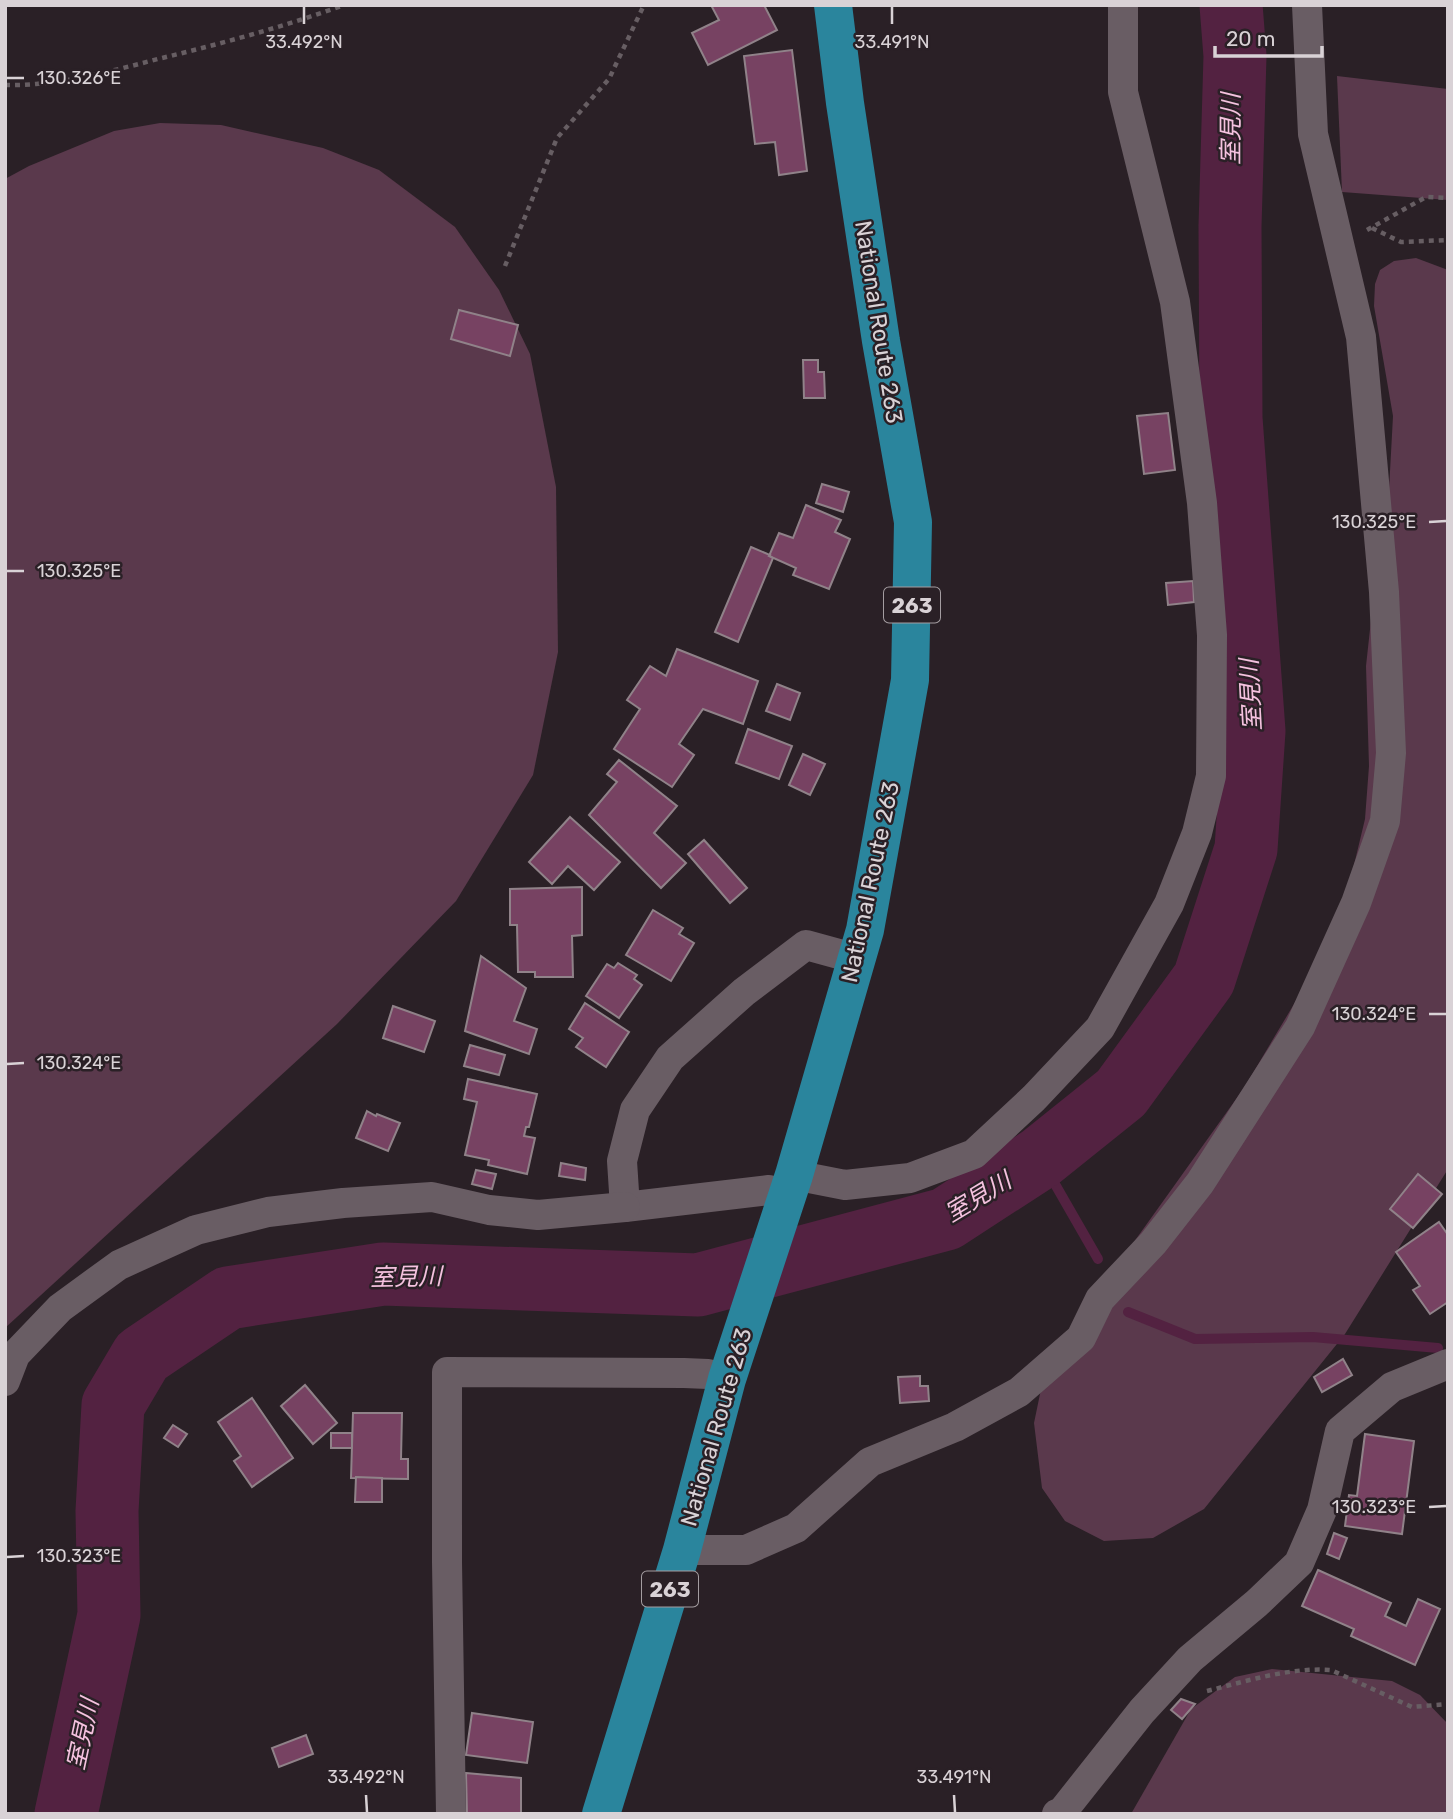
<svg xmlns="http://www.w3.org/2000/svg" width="1453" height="1819" font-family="Rubik,'Noto Sans JP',sans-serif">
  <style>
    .green { fill: #5a394c }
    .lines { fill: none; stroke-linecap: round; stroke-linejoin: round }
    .stream { stroke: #532241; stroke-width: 10 }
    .river { stroke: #532241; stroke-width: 63 }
    .building { fill: #774262; stroke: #908289; stroke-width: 2 }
    .path { stroke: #675e63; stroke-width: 4.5; stroke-dasharray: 5 5; stroke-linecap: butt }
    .minor { stroke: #695d64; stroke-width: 30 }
    .trunk { stroke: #2a859d; stroke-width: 38 }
    .ticks { fill: none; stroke: #d9d2d6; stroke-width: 2.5 }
    .labels { text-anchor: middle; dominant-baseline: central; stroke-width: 5; stroke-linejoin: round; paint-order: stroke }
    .shield { fill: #2a2026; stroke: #a49da1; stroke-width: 2 }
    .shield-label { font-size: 21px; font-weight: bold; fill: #d9d2d6 }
    .street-label { font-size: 23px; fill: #d9d2d6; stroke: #2a2026 }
    .water-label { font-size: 24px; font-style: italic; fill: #f5c2df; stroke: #2a2026 }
    .ticks-label { font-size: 18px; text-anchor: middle; fill: #d9d2d6; stroke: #2a2026; stroke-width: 5; stroke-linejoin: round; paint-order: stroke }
  </style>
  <rect width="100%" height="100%" fill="#2a2026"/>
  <g class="green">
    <polygon points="1337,76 1448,89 1448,200 1342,192"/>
    <polygon points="160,123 221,125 323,148 379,170 455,227 499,290 530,354 556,487 558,652 533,775 456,901 337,1024 5,1328 5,179 29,166 114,131"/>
    <polygon points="1416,258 1448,270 1448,1169 1345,1334 1204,1509 1153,1538 1104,1541 1065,1521 1042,1488 1034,1423 1046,1365 1244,1088 1300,994 1348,890 1365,819 1369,766 1366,666 1372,611 1389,490 1393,416 1374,306 1375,284 1380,270 1394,261"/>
    <polygon points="1272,1669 1392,1681 1420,1695 1448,1724 1448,1814 1131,1814 1191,1709 1235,1677"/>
  </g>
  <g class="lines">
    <g class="stream">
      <polyline points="1040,1158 1098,1259"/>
      <polyline points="1128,1312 1195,1339 1313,1337 1438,1348"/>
    </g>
    <polyline class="river" points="66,1814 109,1615 107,1511 113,1405 142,1356 228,1298 383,1274 698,1285 946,1219 1040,1158 1121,1093 1204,979 1246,849 1254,731 1231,418 1230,226 1235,56 1231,5"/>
  </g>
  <g class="building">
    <polygon points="711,5 764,5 777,30 708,65 692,33 719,20"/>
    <polygon points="792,50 807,171 779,175 775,142 755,144 744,56"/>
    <polygon points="459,310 518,325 510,356 451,339"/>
    <polygon points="803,360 818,360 818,372 824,372 825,398 804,398"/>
    <polygon points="1168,413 1175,470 1144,474 1137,416"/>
    <polygon points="822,484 849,492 843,512 816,503"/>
    <polygon points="806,505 841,520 835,532 850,539 829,589 793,575 796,568 769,556 779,533 793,538"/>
    <polygon points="751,547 770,555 769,556 773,558 738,642 715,632"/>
    <polygon points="1193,581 1194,602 1168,605 1166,583"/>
    <polygon points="677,649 758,681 743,724 703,709 679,744 694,755 672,787 614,749 640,709 627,700 650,666 666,676"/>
    <polygon points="777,684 800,693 790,720 766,711"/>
    <polygon points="748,729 792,746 779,779 736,763"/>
    <polygon points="803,754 825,764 810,795 789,785"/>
    <polygon points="619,760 677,806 654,833 686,863 661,888 589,815 617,782 607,774"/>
    <polygon points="570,817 620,862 594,890 568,866 552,884 529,862"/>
    <polygon points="704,840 747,888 730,903 688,854"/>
    <polygon points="582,887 582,935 572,936 573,977 535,977 535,972 518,972 517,925 510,925 510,889"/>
    <polygon points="653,910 683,928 679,934 694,943 671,981 626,955"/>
    <polygon points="481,956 526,988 514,1021 537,1029 529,1054 465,1031"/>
    <polygon points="618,963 637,975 634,979 642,985 619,1018 586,996 607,964 614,968"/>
    <polygon points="585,1003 629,1032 606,1067 576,1047 583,1038 569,1029"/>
    <polygon points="393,1006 435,1021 424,1052 383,1038"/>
    <polygon points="470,1045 505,1055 499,1075 464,1066"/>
    <polygon points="468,1079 537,1094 529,1127 526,1127 524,1136 535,1138 527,1174 488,1165 489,1160 465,1155 477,1102 464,1099"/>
    <polygon points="367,1111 376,1116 377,1114 400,1123 388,1151 356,1138"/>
    <polygon points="561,1163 586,1168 585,1180 559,1176"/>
    <polygon points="476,1170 496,1174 492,1189 472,1184"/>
    <polygon points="1418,1174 1442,1194 1413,1228 1390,1209"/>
    <polygon points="1439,1222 1448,1235 1448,1302 1430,1314 1413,1290 1420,1286 1396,1252"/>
    <polygon points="1343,1359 1352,1375 1322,1392 1314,1377"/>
    <polygon points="920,1376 920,1386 928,1386 929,1401 900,1403 898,1377"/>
    <polygon points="305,1385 337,1423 313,1444 281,1406"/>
    <polygon points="252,1398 293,1458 252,1487 234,1461 241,1456 218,1422"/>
    <polygon points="353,1413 402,1413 401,1459 408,1459 408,1479 351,1478"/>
    <polygon points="173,1425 187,1434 178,1447 164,1438"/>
    <rect x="331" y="1433" width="21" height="15"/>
    <polygon points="1365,1434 1414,1441 1402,1534 1345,1526 1349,1495 1357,1496"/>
    <polygon points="356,1477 382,1478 382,1502 355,1502"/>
    <polygon points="1334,1533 1347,1538 1339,1559 1327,1554"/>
    <polygon points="1318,1570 1391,1603 1385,1616 1406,1626 1418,1599 1440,1609 1415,1665 1351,1636 1354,1629 1302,1606"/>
    <polygon points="1181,1699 1195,1704 1182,1719 1171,1710"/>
    <polygon points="472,1713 533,1722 527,1763 466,1755"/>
    <polygon points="306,1735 313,1754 279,1767 272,1748"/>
    <polygon points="466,1773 521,1778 521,1814 467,1814"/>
  </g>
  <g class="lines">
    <g class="path">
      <path d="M5,85C57,86 108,72 158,59C220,44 283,27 344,5"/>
      <polyline points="1372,228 1401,242 1448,240"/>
      <polyline points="1367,230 1426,197 1448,198"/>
      <polyline points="505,266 557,138 609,79 644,5"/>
      <path d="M1207,1691C1247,1681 1290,1667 1331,1670L1412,1707L1448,1704"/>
    </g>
    <g class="minor">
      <polyline points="794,1175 845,1185 910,1178 974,1154 1034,1098 1100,1028 1169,904 1197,833 1211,776 1212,635 1202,503 1175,302 1123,92 1123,5"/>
      <polyline points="787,1196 769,1190 625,1207 622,1161 635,1110 670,1058 744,992 806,945 857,959"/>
      <polyline points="5,1381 15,1355 60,1308 119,1265 196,1230 268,1212 343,1203 432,1197 489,1210 538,1215 625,1207"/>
      <polyline points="682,1550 746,1550 796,1528 870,1462 955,1427 1019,1392 1081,1338 1100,1299 1153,1243 1200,1183 1300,1027 1356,903 1385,821 1391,753 1384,592 1361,337 1313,134 1307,5"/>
      <polyline points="451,1814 447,1562 447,1372 684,1373 708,1374 727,1379"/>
      <polyline points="1057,1814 1062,1812 1142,1711 1190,1659 1257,1603 1299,1563 1322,1510 1340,1431 1392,1387 1448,1364"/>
    </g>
    <polyline class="trunk" points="601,1814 682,1550 727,1379 794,1175 865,930 910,680 913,522 881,341 845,103 833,5"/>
  </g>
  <path class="ticks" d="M304,7V24M892,7V24M7,78H24M1429,522L1446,521M7,571H24M1429,1014H1446M7,1064L24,1063M1429,1507L1446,1506M7,1557L24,1556M366,1795L367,1812M954,1795L955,1812"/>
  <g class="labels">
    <g class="shield">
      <rect x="884" y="587.5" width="56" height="35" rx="5"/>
      <rect x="642" y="1571.5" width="56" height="35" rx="5"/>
    </g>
    <g class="shield-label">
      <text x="912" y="605">263</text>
      <text x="670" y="1589">263</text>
    </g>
    <g class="street-label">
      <text transform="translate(879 322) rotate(81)">National Route 263</text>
      <text transform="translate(870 882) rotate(-78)">National Route 263</text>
      <text transform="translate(716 1427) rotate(-74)">National Route 263</text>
    </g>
    <g class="water-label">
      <text transform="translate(1231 129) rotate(-90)">室見川</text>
      <text transform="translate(1251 695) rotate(-93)">室見川</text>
      <text transform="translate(978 1197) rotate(-31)">室見川</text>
      <text transform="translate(406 1277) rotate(-1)">室見川</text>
      <text transform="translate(83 1734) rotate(-78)">室見川</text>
    </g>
  </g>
  <g class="ticks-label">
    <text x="304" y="48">33.492°N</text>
    <text x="892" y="48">33.491°N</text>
    <text x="79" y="84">130.326°E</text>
    <text x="1374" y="528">130.325°E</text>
    <text x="79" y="577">130.325°E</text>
    <text x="1374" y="1020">130.324°E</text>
    <text x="79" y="1069">130.324°E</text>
    <text x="1374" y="1513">130.323°E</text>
    <text x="79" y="1562">130.323°E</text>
    <text x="366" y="1783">33.492°N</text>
    <text x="954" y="1783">33.491°N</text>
  </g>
  <rect width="1453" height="1819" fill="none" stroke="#d9d2d6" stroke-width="14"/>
  <path d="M1215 46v10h107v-10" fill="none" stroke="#d9d2d6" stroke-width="3.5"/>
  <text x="1226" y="46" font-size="21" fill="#d9d2d6" stroke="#2a2026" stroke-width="5" paint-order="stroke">20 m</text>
</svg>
